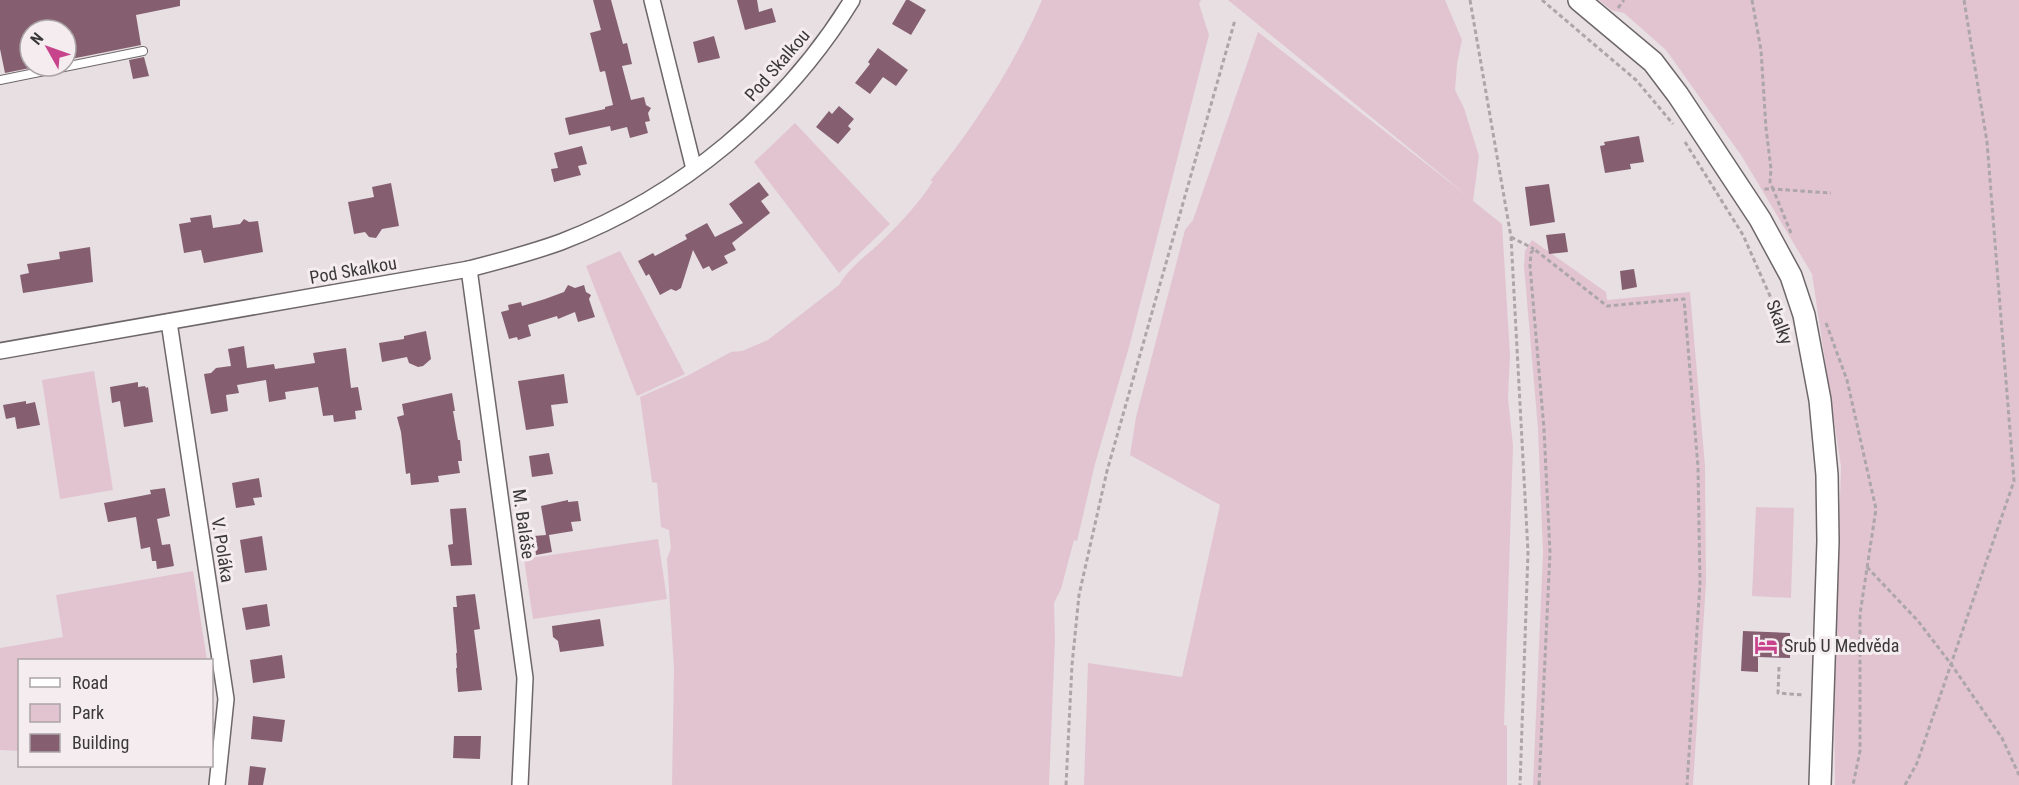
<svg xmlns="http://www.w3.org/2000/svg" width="2019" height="785" font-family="'Roboto Condensed',sans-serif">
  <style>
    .green { fill: #e2c4d1 }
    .building { fill: #855f70 }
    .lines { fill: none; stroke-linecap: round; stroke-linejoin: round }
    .lane-casing { stroke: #6e676a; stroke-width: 10 }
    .street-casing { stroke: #6e676a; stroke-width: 18 }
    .secondary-casing { stroke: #6e676a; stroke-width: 24 }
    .path { stroke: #ada6a9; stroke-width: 3; stroke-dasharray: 4.5 3; stroke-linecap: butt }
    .lane { stroke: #fff; stroke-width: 8 }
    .street { stroke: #fff; stroke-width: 15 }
    .secondary { stroke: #fff; stroke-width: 21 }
    .labels { text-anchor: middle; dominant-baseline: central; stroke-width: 6; stroke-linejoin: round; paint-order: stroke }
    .street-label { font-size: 18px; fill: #3b383a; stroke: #f4ecef }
    .poi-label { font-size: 18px; fill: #3b383a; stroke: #f4ecef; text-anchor: start }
  </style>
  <rect width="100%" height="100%" fill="#e7dfe2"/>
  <g class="green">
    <path d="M1042,0H1201L1199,4L1209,35L1129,347L1095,464L1077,541L1074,540L1061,589L1054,603L1055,639L1049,785H672L674,669L667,559L671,548L669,530L661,527L657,483L652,482L640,397L687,376L731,352L742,351L768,340L839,285C850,266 869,254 885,238C902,221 920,202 933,181H930C975,125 1014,66 1042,0Z"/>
    <polygon points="1228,0 1445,0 1462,40 1457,64 1455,90 1464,108 1479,156 1473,201 1502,224 1510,355 1508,398 1513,446 1504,725 1507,726 1507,785 1084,785 1088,663 1182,677 1220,505 1130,455 1136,417 1185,230 1193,220 1258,32 1470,198"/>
    <polygon points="1599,0 2019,0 2019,785 1835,785 1834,689 1841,467 1812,274 1741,155 1666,50 1624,13 1611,10"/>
    <polygon points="795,123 890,224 839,273 754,162"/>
    <polygon points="1532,240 1606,292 1607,300 1690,292 1705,466 1706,583 1693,785 1533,785 1543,553 1538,429 1524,266 1525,251"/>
    <polygon points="620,251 685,374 637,396 586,266"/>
    <polygon points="94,371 113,490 60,499 42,380"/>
    <polygon points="1756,507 1794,508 1791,598 1752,596"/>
    <polygon points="658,539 667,599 533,619 524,559"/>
    <polygon points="193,571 207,660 20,660 19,751 0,750 0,648 63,637 56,595"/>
  </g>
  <g class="building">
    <polygon points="0,0 180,0 180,6 136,15 141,45 66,60 66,30 30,30 30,68 5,73 0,49"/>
    <polygon points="593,0 611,0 623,44 627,43 632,64 622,66 631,100 644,97 646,105 651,108 648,113 650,121 645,122 648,133 630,138 627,127 611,131 610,126 569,135 565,118 605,109 605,107 613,105 605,71 600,72 590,33 601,30"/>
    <polygon points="737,0 757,0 759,12 772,8 776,22 745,30"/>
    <polygon points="906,0 909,0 926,10 911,35 892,24"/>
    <polygon points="714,36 720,58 698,63 693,42"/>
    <polygon points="878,48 908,70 896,86 883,77 870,94 855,83 870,64 868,62"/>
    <polygon points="144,57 149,76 133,79 129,60"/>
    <polygon points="839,106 854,119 848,126 851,129 838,144 816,127 829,111 832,114"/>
    <polygon points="1639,136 1644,162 1630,164 1631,169 1605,173 1600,146 1605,145 1604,142"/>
    <polygon points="582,146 587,164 578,166 581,175 554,182 551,169 558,168 554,153"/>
    <polygon points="759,182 769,195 761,201 770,213 732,243 736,250 724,256 728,263 712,271 709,266 703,269 693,250 681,288 676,291 671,289 660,295 649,274 646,276 638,261 653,253 655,256 687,239 685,235 707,223 715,237 743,223 729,204"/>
    <polygon points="391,183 399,226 382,229 376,238 369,237 365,232 354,234 348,202 374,197 372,187"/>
    <polygon points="1549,184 1555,222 1530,226 1525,187"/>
    <polygon points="211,215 213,228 240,224 244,219 249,222 258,221 263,252 204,263 201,250 184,253 179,224 191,222 190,218"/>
    <polygon points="1565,233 1568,252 1549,254 1546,235"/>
    <polygon points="90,247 93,282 23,293 20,275 29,273 27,264 60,259 59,252"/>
    <polygon points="1634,269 1637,287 1622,290 1620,271"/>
    <polygon points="568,285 575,288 584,285 586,292 591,295 589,299 595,317 578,322 575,312 558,319 557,316 528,325 531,336 518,340 517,337 509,339 501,312 509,310 508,305 521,302 522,306 545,299 564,292"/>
    <polygon points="426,331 431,359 423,366 418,367 409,363 407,357 382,362 379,343 404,339 404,336"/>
    <polygon points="244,346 247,368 274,364 275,369 315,363 313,353 346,348 351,388 358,387 362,410 355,411 356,419 334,422 333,415 323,416 318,387 285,392 286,399 269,402 266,380 237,385 239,393 226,395 228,411 211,414 204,374 211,373 216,368 231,366 228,349"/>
    <polygon points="564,374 568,403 551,405 554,426 526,430 518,381"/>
    <polygon points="138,382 138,387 145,386 146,388 148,387 153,422 124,427 120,401 112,403 110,387"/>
    <polygon points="452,393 455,411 453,411 458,440 460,440 462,461 458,461 460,473 438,476 439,482 411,485 410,473 406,474 401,432 397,417 404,415 402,404"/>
    <polygon points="26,401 26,404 35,402 40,425 17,429 15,417 6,419 3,405"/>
    <polygon points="549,453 553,474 532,477 529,456"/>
    <polygon points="259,478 262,497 253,498 255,505 236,508 232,483"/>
    <polygon points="165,488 170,516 157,519 162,545 170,544 174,566 157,569 156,561 152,561 150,547 141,549 136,517 108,522 104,503 151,494 150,490"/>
    <polygon points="568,500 568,502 578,501 581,521 571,522 573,531 549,535 552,552 536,555 534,536 546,535 541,506"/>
    <polygon points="466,508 472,565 451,566 448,545 453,544 450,509"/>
    <polygon points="262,536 267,570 245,573 240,540"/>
    <polygon points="475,594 480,629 474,630 482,690 458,692 456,668 457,668 456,653 457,653 453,607 457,607 456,596"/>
    <polygon points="267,604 270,626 246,630 242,608"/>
    <polygon points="600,619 604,646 560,652 558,641 553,637 552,626"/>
    <polygon points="1743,631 1790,633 1790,658 1758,657 1758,672 1741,671"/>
    <polygon points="282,655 285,678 253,683 250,660"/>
    <polygon points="253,716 285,720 282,742 251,739"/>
    <polygon points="454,736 481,736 480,759 453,758"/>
    <polygon points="250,766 266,768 263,785 248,785"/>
  </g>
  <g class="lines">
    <g class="lane-casing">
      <polyline id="lane" points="0,80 143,51"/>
    </g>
    <g class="street-casing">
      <g id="street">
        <polyline points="652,0 694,169"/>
        <polyline points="469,269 525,678 520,785"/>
        <polyline points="169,322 226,699 217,785"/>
        <path d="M0,351L469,269C500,261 531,253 561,242C681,196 785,109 852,0"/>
      </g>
    </g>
    <g class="secondary-casing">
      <polyline id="secondary" points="1579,0 1653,62 1678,95 1760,219 1791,276 1804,315 1820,400 1827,475 1828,541 1820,785"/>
    </g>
    <g class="path">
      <polyline points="1470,0 1511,237 1528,552 1520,785"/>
      <polyline points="1542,0 1636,80 1673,124"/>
      <polyline points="1752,0 1761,50 1766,128 1771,169 1770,182 1773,189 1762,189"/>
      <polyline points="1618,8 1624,0"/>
      <polyline points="1685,142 1743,235 1786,332"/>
      <polyline points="1791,233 1773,189 1831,193"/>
      <polyline points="1511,237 1534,249"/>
      <polyline points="1826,323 1847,380 1876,509 1860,614 1860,751 1853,785"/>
      <polyline points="1867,567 1918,621 1951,664 2002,738 2019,775"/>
      <polyline points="1779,667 1778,693 1804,695"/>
      <polyline points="1066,785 1072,665 1079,595 1107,471 1235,20"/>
      <polyline points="1539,785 1550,553 1544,429 1530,266 1531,253 1534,249 1607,306 1684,299 1698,467 1700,583 1687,785"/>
      <polyline points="1905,785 1917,763 2014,481 1987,142 1964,0"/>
    </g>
    <use href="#lane" class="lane"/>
    <use href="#street" class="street"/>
    <use href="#secondary" class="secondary"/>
  </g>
  <defs>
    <g id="hotel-bare" transform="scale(1.8)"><path d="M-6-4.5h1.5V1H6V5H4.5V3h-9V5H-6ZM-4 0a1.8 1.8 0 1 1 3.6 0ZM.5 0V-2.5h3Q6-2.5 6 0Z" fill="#c7448c" stroke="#f4ecef" stroke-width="2.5" paint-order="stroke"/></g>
  </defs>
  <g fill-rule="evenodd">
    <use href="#hotel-bare" x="1766" y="645"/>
  </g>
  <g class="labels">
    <g class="street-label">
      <text transform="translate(777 65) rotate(-49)">Pod Skalkou</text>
      <text transform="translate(353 270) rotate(-10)">Pod Skalkou</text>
      <text transform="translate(1780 322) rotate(70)">Skalky</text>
      <text transform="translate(524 524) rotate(82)">M. Baláše</text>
      <text transform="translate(223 550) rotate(81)">V. Poláka</text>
    </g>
    <g class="poi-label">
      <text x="1784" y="645">Srub U Medvěda</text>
    </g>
  </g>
  <rect x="18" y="659" width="195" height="108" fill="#f4ecef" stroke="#aaa4a7" stroke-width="1.5"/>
  <rect x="30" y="678" width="30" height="9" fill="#ffffff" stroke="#aaa4a7" stroke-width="1.5"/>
  <text x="72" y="689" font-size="18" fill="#3b383a">Road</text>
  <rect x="30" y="704" width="30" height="18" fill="#e2c4d1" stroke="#aaa4a7" stroke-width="1.5"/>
  <text x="72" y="719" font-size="18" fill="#3b383a">Park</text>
  <rect x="30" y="734" width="30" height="18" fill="#855f70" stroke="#aaa4a7" stroke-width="1.5"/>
  <text x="72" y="749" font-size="18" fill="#3b383a">Building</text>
  <g transform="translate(48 48) rotate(310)"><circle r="28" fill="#f4ecef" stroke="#aaa4a7" stroke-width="1.5"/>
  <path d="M0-4.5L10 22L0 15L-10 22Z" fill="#c7448c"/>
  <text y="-9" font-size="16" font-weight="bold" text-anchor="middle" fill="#3b383a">N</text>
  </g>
</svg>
